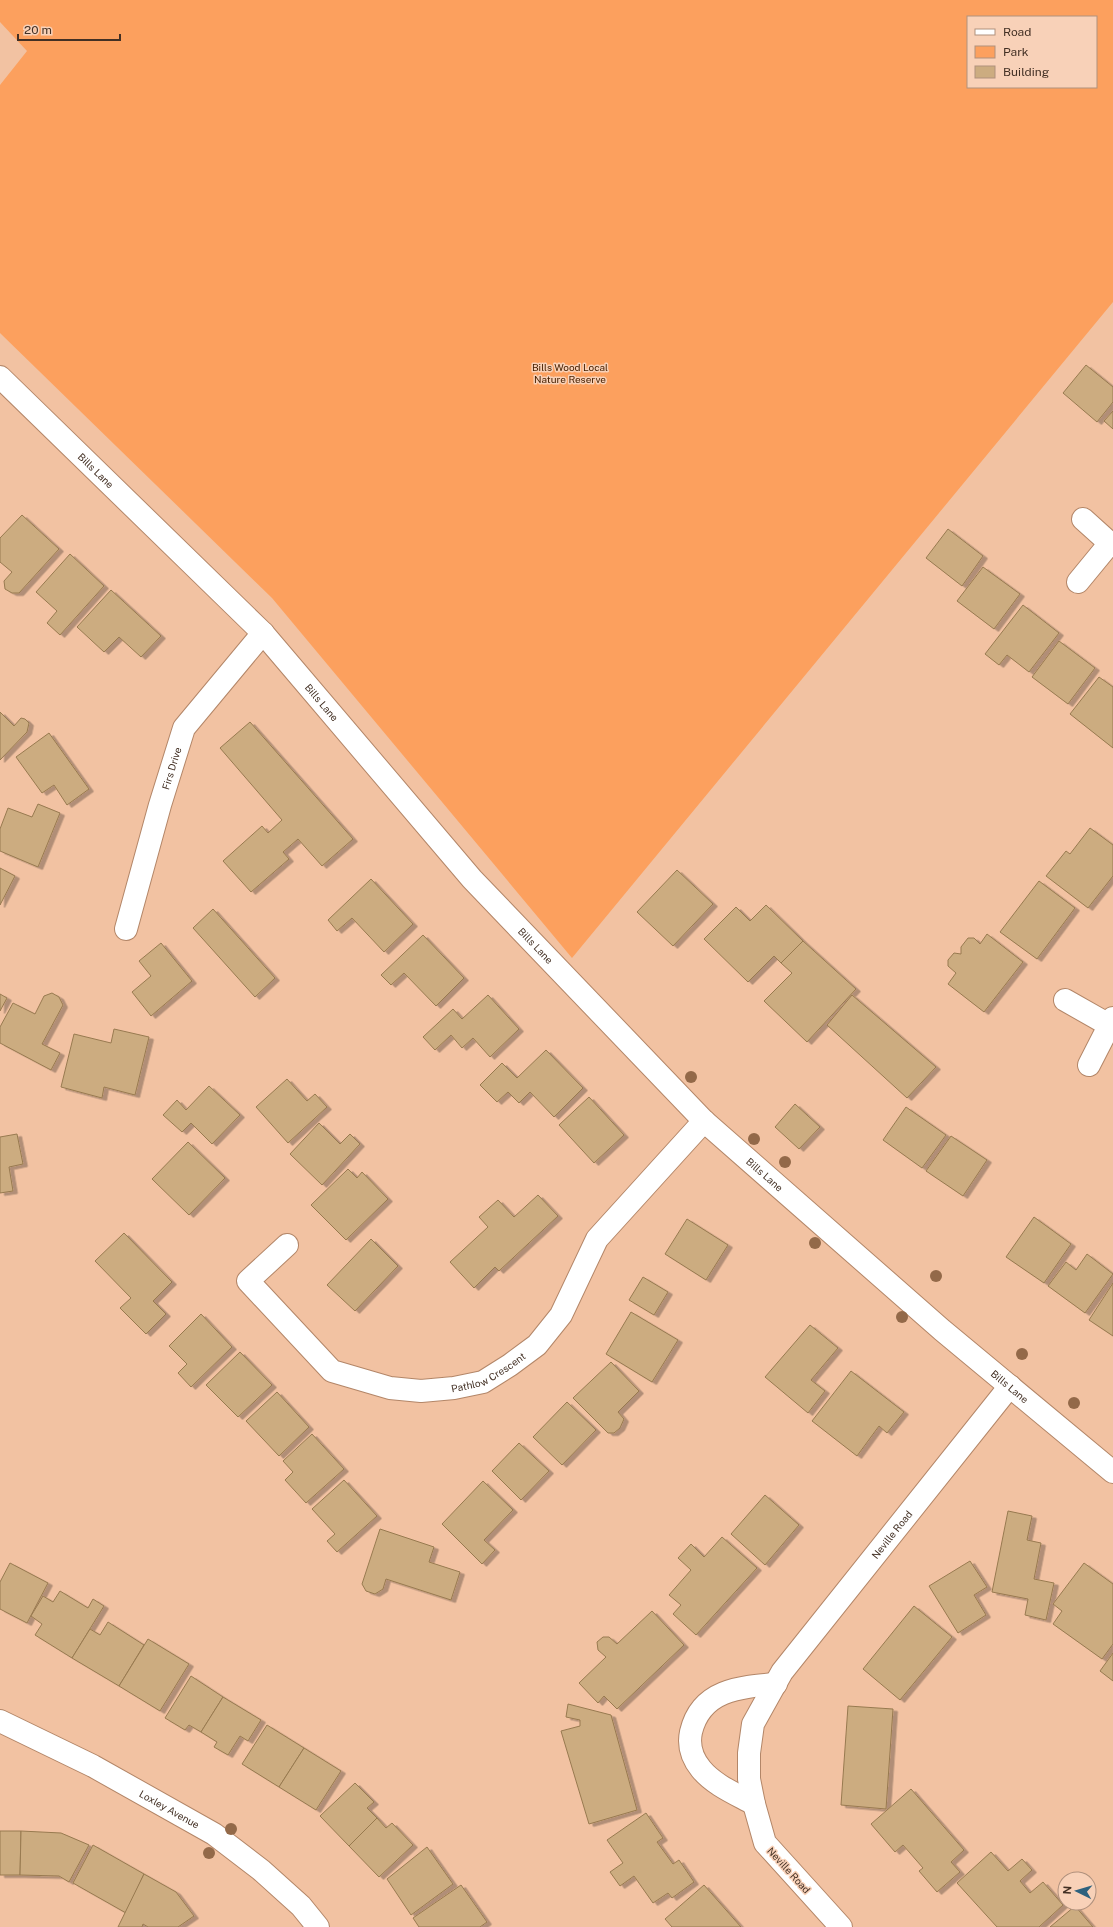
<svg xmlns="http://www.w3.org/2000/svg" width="1113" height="1927" font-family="'Public Sans',sans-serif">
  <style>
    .green { fill: #fca05e; fill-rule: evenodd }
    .building { fill: #ccac80; stroke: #987a50; filter: url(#shadow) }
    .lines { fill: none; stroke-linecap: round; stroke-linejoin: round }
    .street-casing { stroke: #b38668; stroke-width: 24 }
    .secondary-casing { stroke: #b38668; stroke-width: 24 }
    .street { stroke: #fff; stroke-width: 22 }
    .secondary { stroke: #fff; stroke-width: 22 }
    .tree { fill: #936949 }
    .labels { text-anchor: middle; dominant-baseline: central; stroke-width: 3; stroke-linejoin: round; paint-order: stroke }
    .park-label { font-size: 10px; fill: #462000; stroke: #f8d1b8 }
    .street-label { font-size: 10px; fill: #433024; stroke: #f8d1b8 }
  </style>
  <defs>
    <filter id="shadow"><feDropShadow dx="4.5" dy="2.5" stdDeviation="0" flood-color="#0004"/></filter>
  </defs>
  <rect width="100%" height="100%" fill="#f2c2a2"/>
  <path class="green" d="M0,0H1113V302L572,958L272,598L0,333V85L27,51L0,22ZM968,17H1096V87H968Z"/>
  <g class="building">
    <polygon points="1086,365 1113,387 1113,402 1097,422 1063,393"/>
    <polygon points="1113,411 1113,429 1104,421"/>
    <polygon points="22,515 59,549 19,593 12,593 5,589 4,581 12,572 0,562 0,538"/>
    <polygon points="948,529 983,556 962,586 926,558"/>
    <polygon points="70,554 104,586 60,635 47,623 57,611 36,592"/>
    <polygon points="983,567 1020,594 994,629 957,601"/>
    <polygon points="111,590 161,636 141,657 119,637 104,652 77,627"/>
    <polygon points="1023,605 1059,633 1029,672 1007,655 999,665 985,654"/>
    <polygon points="1059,641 1095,668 1068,704 1032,677"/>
    <polygon points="1099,677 1113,687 1113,748 1070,714"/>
    <polygon points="0,712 14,726 21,718 25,719 29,723 27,732 0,760"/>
    <polygon points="250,722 353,839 322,866 298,839 283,852 289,859 251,892 223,861 262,826 268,833 282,820 220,748"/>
    <polygon points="49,733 89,789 67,805 54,785 42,793 16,757"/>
    <polygon points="38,804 60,813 38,867 0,851 0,829 8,808 32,817"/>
    <polygon points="1090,828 1113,845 1113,876 1088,908 1046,876 1066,851 1070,854"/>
    <polygon points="0,868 15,876 0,905"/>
    <polygon points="677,870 713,904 673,946 637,912"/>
    <polygon points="371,879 413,924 384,952 352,918 337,931 328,920"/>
    <polygon points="1039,881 1075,908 1037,959 1000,932"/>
    <polygon points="766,905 803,941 781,963 774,956 748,982 704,939 736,907 750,921"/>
    <polygon points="213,909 275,978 255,997 193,928"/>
    <polygon points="987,934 1023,962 984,1012 948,984 956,973 948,966 948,960 954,953 961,954 961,947 968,938 974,938 980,944"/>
    <polygon points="423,935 464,978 436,1006 404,973 391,985 381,975"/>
    <polygon points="803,941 856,989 807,1042 764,1001 792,973 781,963"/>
    <polygon points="161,943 192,981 151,1016 132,992 151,976 139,961"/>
    <polygon points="52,993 59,997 63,1005 42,1044 60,1053 51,1070 0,1043 0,1027 13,1003 35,1014 44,996"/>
    <polygon points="0,994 7,998 0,1011"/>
    <polygon points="488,995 519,1029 490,1057 473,1038 462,1048 451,1035 435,1050 423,1037 453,1009 462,1019"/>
    <polygon points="852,995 936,1067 907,1098 827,1025"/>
    <polygon points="114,1029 149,1037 135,1095 104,1087 102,1098 61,1087 74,1034 111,1043"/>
    <polygon points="546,1050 583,1088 554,1117 530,1092 519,1103 508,1092 497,1102 480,1085 502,1063 517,1078"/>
    <polygon points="287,1079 307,1101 315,1094 327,1107 288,1143 256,1107"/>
    <polygon points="209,1086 240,1115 212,1144 191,1123 182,1132 163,1115 177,1100 186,1110"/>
    <polygon points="589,1097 624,1135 594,1163 559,1125"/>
    <polygon points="795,1104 820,1127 799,1149 775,1127"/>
    <polygon points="906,1107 946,1135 922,1168 883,1140"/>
    <polygon points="319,1123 340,1144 350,1134 360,1144 322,1185 290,1154"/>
    <polygon points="17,1134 23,1164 9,1167 13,1191 0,1193 0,1137"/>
    <polygon points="951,1136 987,1160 963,1196 926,1171"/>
    <polygon points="188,1142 225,1178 189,1215 152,1179"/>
    <polygon points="348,1169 357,1178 362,1172 388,1199 346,1240 311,1205"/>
    <polygon points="538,1195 558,1216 499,1271 495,1267 474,1288 450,1262 488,1227 479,1217 498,1200 514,1217"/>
    <polygon points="1034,1217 1071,1244 1044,1283 1006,1257"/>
    <polygon points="687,1219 728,1245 706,1280 665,1254"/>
    <polygon points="124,1233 172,1282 153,1301 166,1314 146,1334 120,1308 131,1298 95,1261"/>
    <polygon points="371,1239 398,1266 355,1311 327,1285"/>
    <polygon points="1087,1254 1113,1274 1085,1313 1048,1286 1066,1262 1076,1270"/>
    <polygon points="643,1277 668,1292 654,1315 629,1300"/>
    <polygon points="1113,1283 1113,1336 1089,1320"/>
    <polygon points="631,1312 678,1340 652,1382 606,1354"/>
    <polygon points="201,1314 232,1347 191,1387 178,1373 187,1364 169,1346"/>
    <polygon points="810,1325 838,1348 811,1380 825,1391 808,1413 765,1377"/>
    <polygon points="240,1352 272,1385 238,1417 206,1385"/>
    <polygon points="611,1362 639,1391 618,1412 624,1419 620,1428 614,1433 608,1433 573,1398"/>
    <polygon points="851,1371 904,1412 887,1433 879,1426 857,1456 812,1421"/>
    <polygon points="277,1392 309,1427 279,1456 246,1421"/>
    <polygon points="567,1402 596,1430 562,1465 533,1437"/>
    <polygon points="312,1434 344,1469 306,1503 285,1480 293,1472 283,1461"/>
    <polygon points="519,1443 549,1471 521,1500 492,1471"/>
    <polygon points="344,1480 377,1516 337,1552 327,1541 335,1534 312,1509"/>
    <polygon points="483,1481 513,1510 484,1540 495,1550 482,1564 442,1524"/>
    <polygon points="765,1495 799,1525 765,1565 731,1534"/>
    <polygon points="1008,1511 1032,1516 1027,1540 1041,1543 1034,1579 1054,1583 1046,1620 1025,1615 1028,1599 992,1592"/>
    <polygon points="380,1529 434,1547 429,1562 460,1572 451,1600 386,1579 383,1589 375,1594 366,1591 362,1584"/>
    <polygon points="722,1537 757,1568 696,1635 673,1614 681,1605 669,1595 691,1570 678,1558 691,1544 704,1557"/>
    <polygon points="970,1561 987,1587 974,1595 986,1615 958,1633 929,1586"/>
    <polygon points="10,1563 48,1583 27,1623 0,1609 0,1582"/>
    <polygon points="1084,1563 1113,1584 1113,1644 1102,1659 1053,1624 1062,1611 1053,1604"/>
    <polygon points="60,1591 88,1608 93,1599 104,1606 72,1658 35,1635 42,1624 31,1616 43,1596 53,1602"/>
    <polygon points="914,1606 952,1637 900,1700 863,1669"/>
    <polygon points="652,1611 684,1645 617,1709 604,1696 598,1703 579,1683 606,1657 598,1650 597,1642 603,1637 609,1637 617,1644"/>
    <polygon points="108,1622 144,1645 119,1686 72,1658 90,1629 100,1635"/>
    <polygon points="148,1639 189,1664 160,1711 119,1686"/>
    <polygon points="1113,1653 1113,1681 1100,1671"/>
    <polygon points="191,1676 223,1697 201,1732 189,1725 185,1730 165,1718"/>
    <polygon points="223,1697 261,1720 248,1741 240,1736 228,1755 214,1747 217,1742 201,1732"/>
    <polygon points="568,1704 611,1715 637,1810 589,1824 561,1731 580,1726 580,1720 566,1717"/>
    <polygon points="848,1706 893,1709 886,1809 841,1805"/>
    <polygon points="267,1725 304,1748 279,1787 242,1764"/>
    <polygon points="304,1748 341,1771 316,1810 279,1787"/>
    <polygon points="355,1783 374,1802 367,1808 377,1818 349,1846 320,1816"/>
    <polygon points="911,1789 964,1850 951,1862 960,1872 937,1892 919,1871 923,1868 903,1845 895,1852 871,1824"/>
    <polygon points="646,1813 663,1838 657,1842 673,1864 679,1860 694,1882 672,1898 668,1893 653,1903 634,1876 620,1886 610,1872 623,1863 607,1840"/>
    <polygon points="377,1818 386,1828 392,1823 413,1845 379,1877 349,1846"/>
    <polygon points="0,1831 21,1831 20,1875 0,1875"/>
    <polygon points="21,1831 61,1833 89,1845 69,1882 59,1876 20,1875"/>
    <polygon points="93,1845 144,1874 126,1913 73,1883"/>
    <polygon points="427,1847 453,1884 411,1915 387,1879"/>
    <polygon points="991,1852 1008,1871 1022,1859 1032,1870 1020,1881 1030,1893 1043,1882 1063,1905 1039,1927 997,1927 957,1883"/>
    <polygon points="144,1874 176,1892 194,1916 178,1927 148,1927 143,1924 142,1927 118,1927"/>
    <polygon points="461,1885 487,1922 480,1927 419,1927 413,1918"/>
    <polygon points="704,1885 741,1927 672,1927 665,1919"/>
    <polygon points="1075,1906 1093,1927 1050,1927"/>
  </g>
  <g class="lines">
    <g class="street-casing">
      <g id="street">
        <polyline points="1083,519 1113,546"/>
        <polyline points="1078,582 1110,543"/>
        <path id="s1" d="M126,929L160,805L184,728L263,633"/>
        <polyline points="1065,1000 1109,1025"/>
        <polyline points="1089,1065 1113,1018"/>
        <path id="s2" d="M287,1245L248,1281L332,1371L390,1388L421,1391L454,1388L483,1382L510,1365L537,1345L561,1315L597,1239L704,1121"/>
        <path id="s3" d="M0,1721L93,1766L214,1834L261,1870L301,1906L318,1927"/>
        <path d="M754,1804C736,1794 714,1785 701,1769C692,1758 688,1746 691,1732C701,1690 739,1687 776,1684"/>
        <path id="s4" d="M841,1927L765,1843L754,1804L749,1779V1753L753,1724L782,1672L1010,1386"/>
      </g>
    </g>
    <g class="secondary-casing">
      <g id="secondary">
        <path id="s5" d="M0,377L263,633L472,879L704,1121L942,1330L1113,1472"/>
      </g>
    </g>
    <use href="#street" class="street"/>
    <use href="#secondary" class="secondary"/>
  </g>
  <g class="tree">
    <circle cx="691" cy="1077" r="6"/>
    <circle cx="754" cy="1139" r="6"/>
    <circle cx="785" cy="1162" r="6"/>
    <circle cx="815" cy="1243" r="6"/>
    <circle cx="936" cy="1276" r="6"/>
    <circle cx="902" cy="1317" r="6"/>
    <circle cx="1022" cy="1354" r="6"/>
    <circle cx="1074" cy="1403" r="6"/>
    <circle cx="231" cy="1829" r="6"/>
    <circle cx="209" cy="1853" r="6"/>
  </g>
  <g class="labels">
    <g class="park-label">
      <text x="570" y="367">Bills Wood Local<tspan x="570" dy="12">Nature Reserve</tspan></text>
    </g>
    <g class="street-label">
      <text stroke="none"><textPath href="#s5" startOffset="134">Bills Lane</textPath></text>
      <text stroke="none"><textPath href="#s5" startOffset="458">Bills Lane</textPath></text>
      <text stroke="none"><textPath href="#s1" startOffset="167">Firs Drive</textPath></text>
      <text stroke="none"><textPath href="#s5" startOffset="782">Bills Lane</textPath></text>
      <text stroke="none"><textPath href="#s5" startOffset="1106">Bills Lane</textPath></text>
      <text stroke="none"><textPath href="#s2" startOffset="339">Pathlow Crescent</textPath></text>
      <text stroke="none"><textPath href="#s5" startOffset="1430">Bills Lane</textPath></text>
      <text stroke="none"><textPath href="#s4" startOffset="470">Neville Road</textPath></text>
      <text stroke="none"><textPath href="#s3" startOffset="191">Loxley Avenue</textPath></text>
      <text transform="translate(789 1870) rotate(48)">Neville Road</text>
    </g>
  </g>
  <rect x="967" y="16" width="130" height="72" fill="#f8d1b8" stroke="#b0917d"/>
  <rect x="975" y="29" width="20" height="6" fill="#ffffff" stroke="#b0917d"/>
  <text x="1003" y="36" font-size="12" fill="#433024">Road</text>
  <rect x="975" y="46" width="20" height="12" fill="#fca05e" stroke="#b0917d"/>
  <text x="1003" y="56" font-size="12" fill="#433024">Park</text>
  <rect x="975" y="66" width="20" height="12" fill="#ccac80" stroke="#b0917d"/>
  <text x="1003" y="76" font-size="12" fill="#433024">Building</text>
  <g transform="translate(1077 1891) rotate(275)"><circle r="19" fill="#f8d1b8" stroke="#b0917d"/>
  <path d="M0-3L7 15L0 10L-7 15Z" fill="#2d617e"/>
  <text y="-6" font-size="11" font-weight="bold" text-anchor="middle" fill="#433024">N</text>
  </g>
  <path d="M18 34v6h102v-6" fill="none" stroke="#433024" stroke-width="2"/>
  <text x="24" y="34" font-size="12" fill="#433024" stroke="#f8d1b8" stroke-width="3" paint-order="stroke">20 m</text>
</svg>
